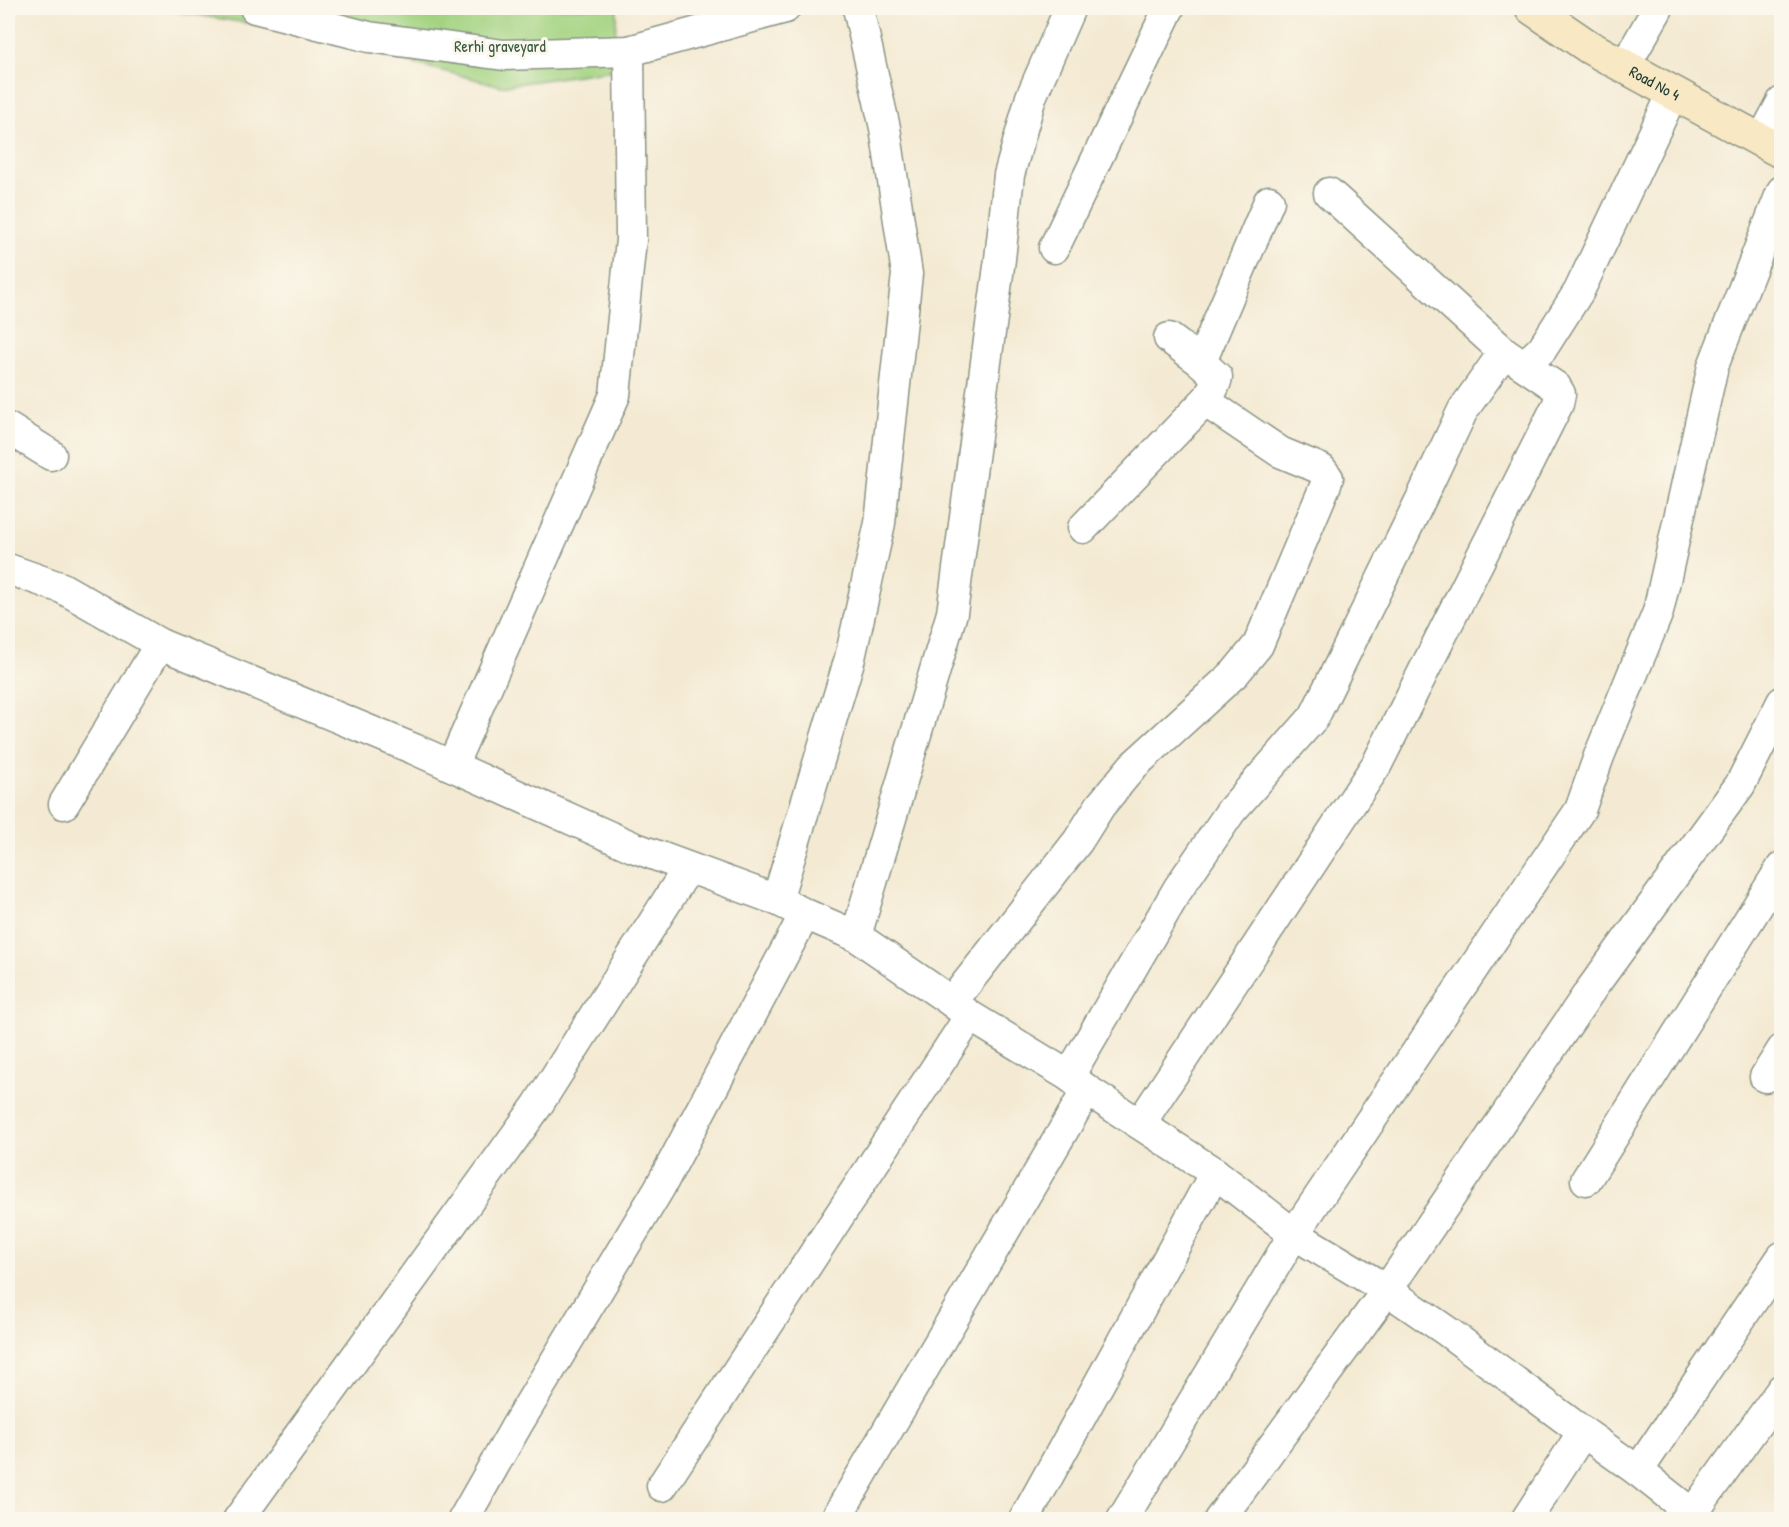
<svg xmlns="http://www.w3.org/2000/svg" width="1789" height="1527" font-family="'Patrick Hand',sans-serif">
  <style>
    .green { fill: #a3d381; stroke: #61885a; stroke-width: 1.5 }
    .lines { fill: none; stroke-linecap: round; stroke-linejoin: round }
    .street-casing { stroke: #8a9484; stroke-width: 33 }
    .secondary-casing { stroke: #8a9484; stroke-width: 36 }
    .street { stroke: #fff; stroke-width: 30 }
    .secondary { stroke: #f8e8c3; stroke-width: 33 }
    .labels { text-anchor: middle; dominant-baseline: central; stroke-width: 6; stroke-linejoin: round; paint-order: stroke }
    .park-label { font-size: 16px; fill: #395b43; stroke: #fbf7ec }
    .street-label { font-size: 16px; fill: #1f3d34; stroke: #fbf7ec }
  </style>
  <rect width="100%" height="100%" fill="#fbf7ec"/>
  <filter id="ink" filterUnits="userSpaceOnUse"><feTurbulence type="fractalNoise" baseFrequency=".0167" numOctaves="2"/><feDisplacementMap in="SourceGraphic" scale="12" xChannelSelector="R" yChannelSelector="G"/><feConvolveMatrix kernelMatrix="1 2 1 2 8 2 1 2 1" color-interpolation-filters="sRGB"/></filter>
  <filter id="wash" filterUnits="userSpaceOnUse"><feTurbulence type="fractalNoise" baseFrequency=".008" numOctaves="4" result="noise"/><feDisplacementMap in="SourceGraphic" scale="24" xChannelSelector="R" yChannelSelector="G"/><feGaussianBlur stdDeviation="1.35" result="paint"/><feColorMatrix in="noise" values="0 0 0 0 0 0 0 0 0 0 0 0 0 0 0 0 0 1.4 0 .05"/><feComposite in="paint" operator="in"/></filter>
  <g filter="url(#wash)">
    <rect width="100%" height="100%" fill="#f4ead3"/>
    <polygon class="green" points="152,8 617,8 613,70 501,86 272,27"/>
  </g>
  <g filter="url(#ink)">
    <g class="lines">
      <g class="street-casing">
        <g id="street">
          <polyline points="255,8 369,37 504,55 629,51 785,8"/>
          <polyline points="1625,66 1658,8"/>
          <polyline points="1761,141 1782,102"/>
          <polyline points="1054,248 1169,8"/>
          <polyline points="1201,362 1269,201"/>
          <polyline points="1525,365 1542,349 1579,291 1673,93"/>
          <polyline points="8,428 51,455"/>
          <polyline points="1083,528 1209,397"/>
          <polyline points="8,569 62,588 160,644 414,749 633,847 777,900 805,914 856,936 952,1002 970,1016 1069,1076 1087,1090 1215,1173 1294,1234 1387,1290 1448,1332 1583,1432 1638,1471 1700,1520"/>
          <polyline points="452,766 615,395 631,240 629,51"/>
          <polyline points="64,804 160,644"/>
          <polyline points="777,900 850,658 880,523 907,274 885,128 858,8"/>
          <polyline points="856,936 952,613 1000,259 1009,175 1031,97 1070,8"/>
          <path d="M952,1002L1078,841L1100,806L1133,766L1235,673L1258,645L1326,484L1328,478L1321,469L1280,452L1212,406L1208,402C1209,393 1216,386 1217,377L1201,362L1169,338"/>
          <polyline points="1069,1076 1178,889 1231,811 1314,717 1421,499 1463,410 1504,352"/>
          <polyline points="1765,1077 1782,1050"/>
          <polyline points="1140,1124 1377,764 1558,404 1560,394 1556,387 1504,352 1329,193"/>
          <polyline points="1586,1180 1782,867"/>
          <polyline points="1638,1471 1782,1257"/>
          <polyline points="662,1486 970,1016"/>
          <polyline points="238,1520 537,1106 688,868"/>
          <polyline points="463,1520 517,1425 660,1187 805,914"/>
          <polyline points="835,1520 1087,1090"/>
          <polyline points="1024,1520 1215,1173"/>
          <polyline points="1122,1520 1294,1234 1580,810 1599,756 1658,612 1713,366 1782,191"/>
          <polyline points="1219,1520 1387,1290 1592,988 1740,785 1782,702"/>
          <polyline points="1526,1520 1583,1432"/>
          <polyline points="1688,1520 1782,1389"/>
        </g>
      </g>
      <g class="secondary-casing">
        <g id="secondary">
          <path id="s1" d="M1532,8L1589,47L1782,152"/>
        </g>
      </g>
      <use href="#street" class="street"/>
      <use href="#secondary" class="secondary"/>
    </g>
  </g>
  <g class="labels">
    <g class="park-label">
      <text x="500" y="46">Rerhi graveyard</text>
    </g>
    <g class="street-label">
      <text stroke="none"><textPath href="#s1" startOffset="144">Road No 4</textPath></text>
    </g>
  </g>
  <rect width="1789" height="1527" fill="none" stroke="#fbf7ec" stroke-width="30"/>
</svg>
